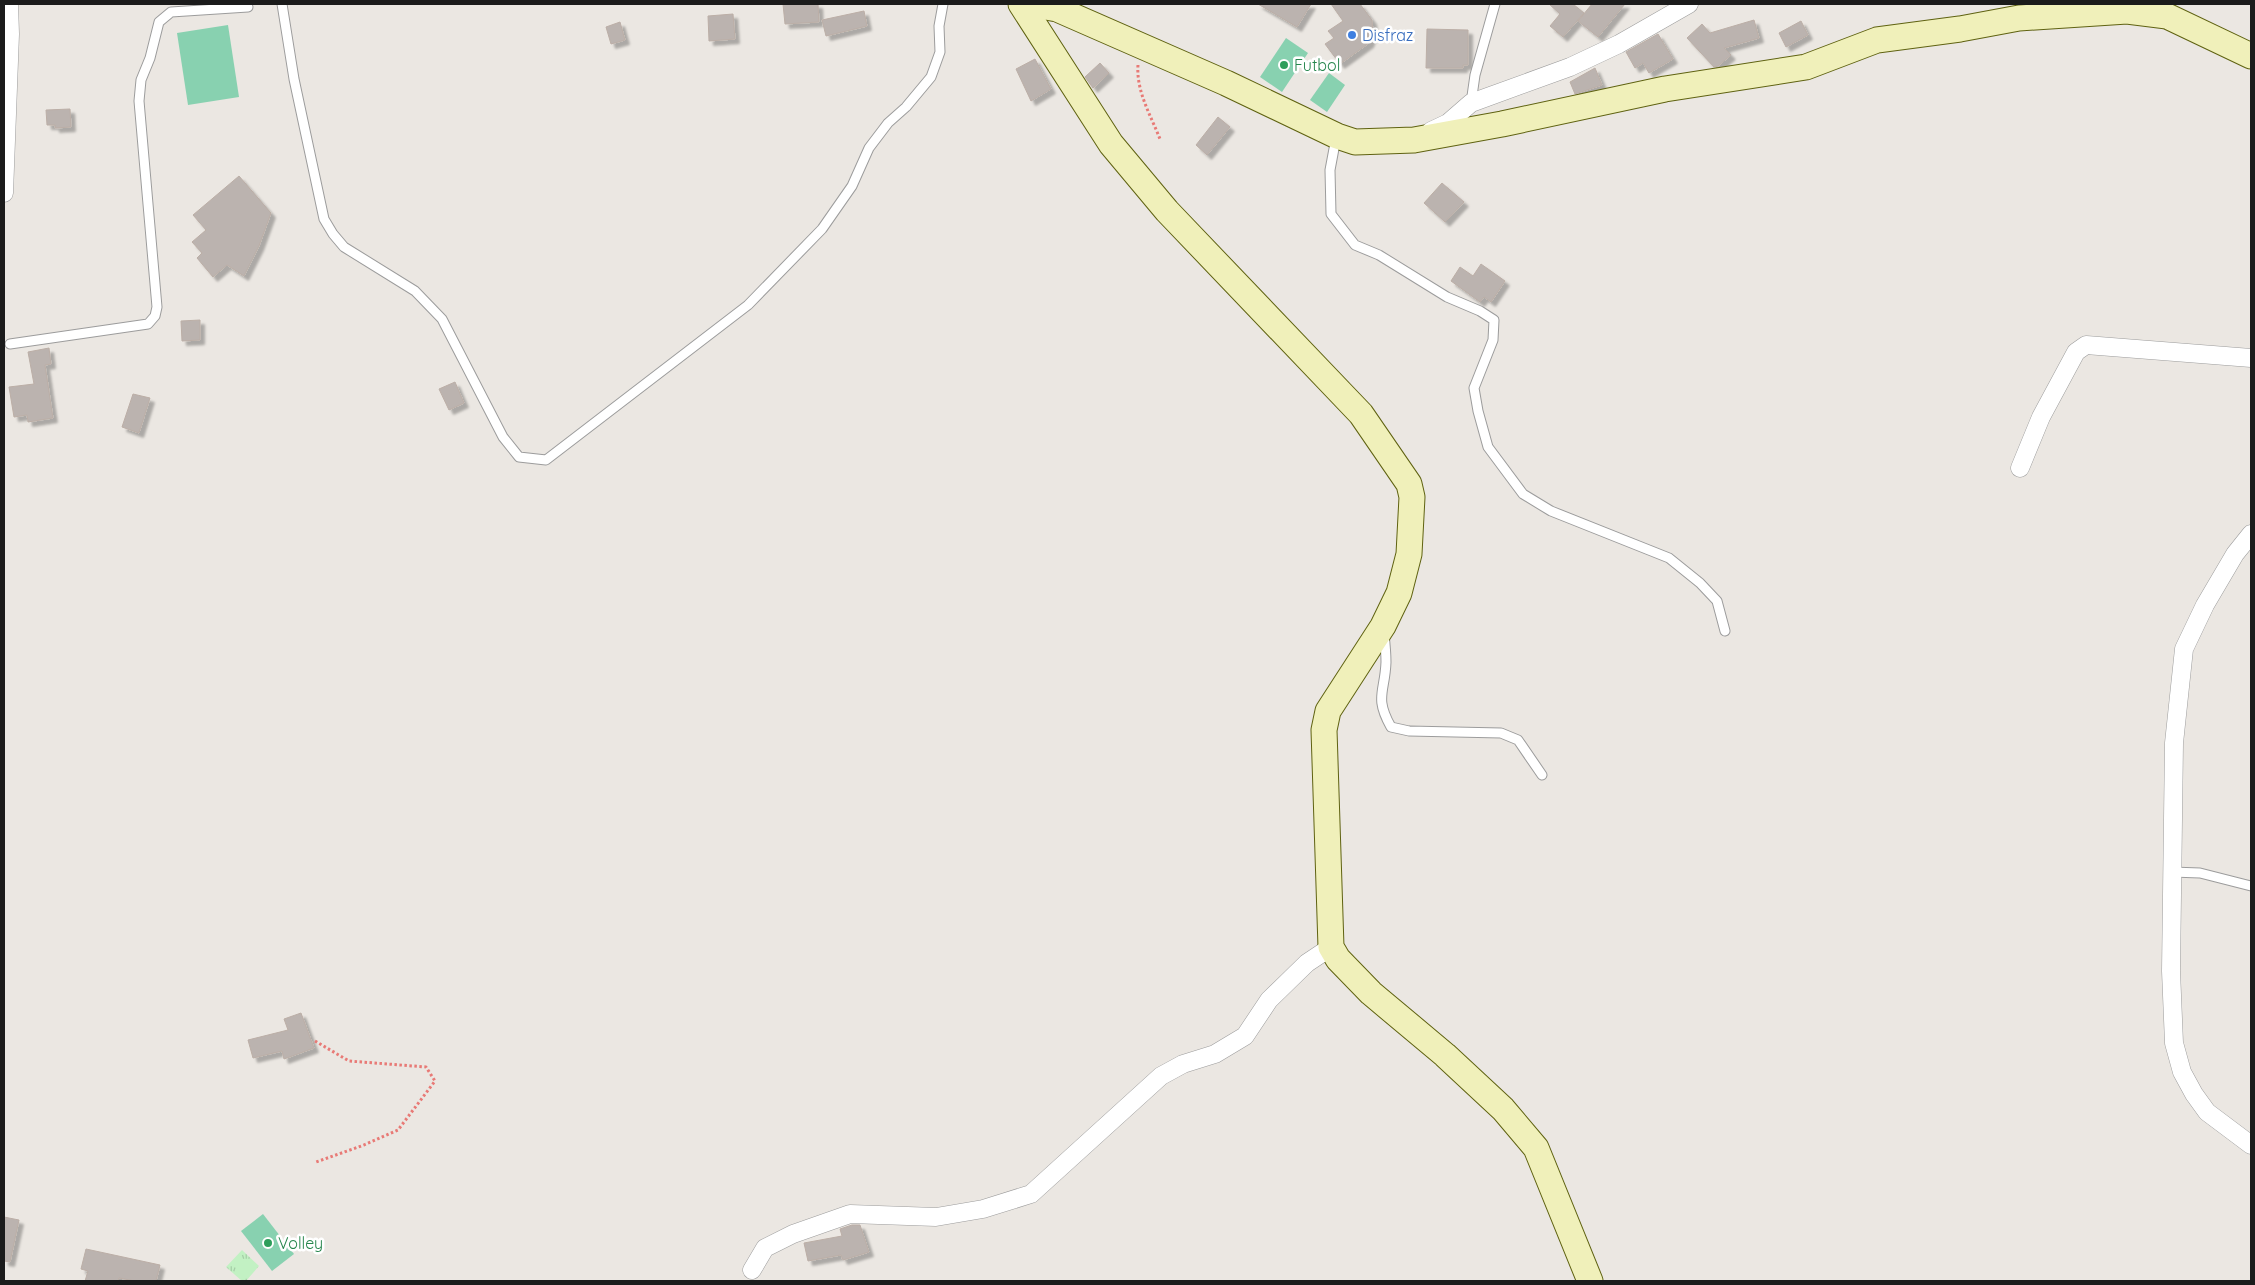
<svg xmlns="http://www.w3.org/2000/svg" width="2255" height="1285" font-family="Quicksand,sans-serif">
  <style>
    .park { fill: url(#park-tufts) }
    .pitch { fill: #88d1b0 }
    .building { fill: #bbb3af; stroke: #bbaea6; filter: url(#shadow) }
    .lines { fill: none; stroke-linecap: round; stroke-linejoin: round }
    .lane-casing { stroke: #9c9c9c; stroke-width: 11 }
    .street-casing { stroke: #9c9c9c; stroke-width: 19 }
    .secondary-casing { stroke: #5f6211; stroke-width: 27 }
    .path { stroke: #e87a76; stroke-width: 3; stroke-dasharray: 2.5 2.5; stroke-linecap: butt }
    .lane { stroke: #fff; stroke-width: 9 }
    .street { stroke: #fff; stroke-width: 18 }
    .secondary { stroke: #f0f0ba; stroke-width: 25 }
    .shop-dot { fill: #3f7fe0; stroke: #fff; stroke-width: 2 }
    .leisure-dot { fill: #2e9e5b; stroke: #fff; stroke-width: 2 }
    .labels { text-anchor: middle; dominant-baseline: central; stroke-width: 5; stroke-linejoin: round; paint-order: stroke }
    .shop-label { font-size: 16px; fill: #366cbe; stroke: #fff; text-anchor: start }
    .leisure-label { font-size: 16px; fill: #27864d; stroke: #fff; text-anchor: start }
  </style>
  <defs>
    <pattern id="park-tufts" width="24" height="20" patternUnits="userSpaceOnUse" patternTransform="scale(1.25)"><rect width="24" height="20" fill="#c2f1c3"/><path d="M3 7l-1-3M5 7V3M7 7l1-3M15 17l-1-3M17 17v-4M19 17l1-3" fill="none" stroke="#a6cea7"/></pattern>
    <filter id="shadow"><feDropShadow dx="4.5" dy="4.5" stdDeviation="1" flood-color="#0004"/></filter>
  </defs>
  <rect width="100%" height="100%" fill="#ebe7e2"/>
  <polygon class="park" points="242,1250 259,1266 246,1281 242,1281 226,1267"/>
  <g class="pitch">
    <polygon points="228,25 239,97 188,105 177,33"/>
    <polygon points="1286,38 1308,53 1282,92 1260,77"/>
    <polygon points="1329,73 1345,85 1327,112 1310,100"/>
    <polygon points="263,1214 294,1254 272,1271 241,1231"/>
  </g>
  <g class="building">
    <polygon points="783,4 818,4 819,22 785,24"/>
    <polygon points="1258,4 1311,4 1297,27"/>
    <polygon points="1331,4 1360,4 1372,20 1373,32 1369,43 1340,64 1325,44 1334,38 1328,31 1343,21"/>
    <polygon points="1549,4 1573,4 1584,13 1563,37 1550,26 1560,14"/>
    <polygon points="1592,4 1625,4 1598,37 1578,21"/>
    <polygon points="864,11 867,26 826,36 822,20"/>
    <polygon points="733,14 735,39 709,41 708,16"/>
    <polygon points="1754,20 1759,38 1724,48 1731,55 1718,66 1714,67 1687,38 1702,24 1710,33"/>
    <polygon points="1801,21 1808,35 1786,47 1779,33"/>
    <polygon points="620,22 625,40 611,44 606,27"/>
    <polygon points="1427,29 1468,30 1468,65 1463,65 1463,68 1426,68"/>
    <polygon points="1658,34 1673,59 1649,73 1643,63 1635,68 1626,52"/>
    <polygon points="1035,59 1051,89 1031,101 1016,69"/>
    <polygon points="1100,63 1109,73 1093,88 1085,77"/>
    <polygon points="1595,68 1602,85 1575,94 1570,82"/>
    <polygon points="70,109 71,127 55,128 55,125 47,125 46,110"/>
    <polygon points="1218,117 1230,127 1207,155 1196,145"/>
    <polygon points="239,176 271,213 259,246 244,276 227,265 213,277 197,258 202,253 192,242 206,230 193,215"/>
    <polygon points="1442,183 1464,202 1445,222 1424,203"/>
    <polygon points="1481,264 1505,281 1491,302 1484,297 1480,302 1451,281 1460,267 1473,276"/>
    <polygon points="200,320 200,340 182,341 181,321"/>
    <polygon points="49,348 51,364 45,365 53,418 28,422 27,415 14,417 9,387 34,384 28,352"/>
    <polygon points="455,382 464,403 449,410 439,389"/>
    <polygon points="133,394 150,398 139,433 122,427"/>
    <polygon points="301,1013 314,1048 284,1059 282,1051 253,1058 248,1040 288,1030 284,1019"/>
    <polygon points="4,1217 19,1220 10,1262 4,1261"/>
    <polygon points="852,1225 860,1225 869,1252 843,1260 841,1255 808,1261 804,1243 842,1236 840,1229"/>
    <polygon points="86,1249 160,1265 156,1281 135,1281 119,1278 118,1281 85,1281 88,1271 81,1269"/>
  </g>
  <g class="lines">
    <g class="lane-casing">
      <g id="lane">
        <polyline points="282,4 294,79 324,219 333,234 344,247 415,291 442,319 503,437 519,457 546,460 748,305 822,229 852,186 869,148 888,123 906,107 931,77 940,52 939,26 943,4"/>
        <polyline points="1471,103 1475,75 1495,4"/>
        <polyline points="1336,138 1330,170 1331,214 1355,245 1379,255 1447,297 1480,311 1494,320 1493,340 1474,388 1478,411 1488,447 1523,494 1551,511 1669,558 1700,583 1717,601 1725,631"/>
        <polyline points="10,344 148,324 155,316 157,307 139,101 141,80 150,58 159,22 171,12 248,7"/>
        <path d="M1384,634C1385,643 1386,653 1386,662C1385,692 1374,697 1391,727L1409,731L1501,733L1518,740L1542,775"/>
        <polyline points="2172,872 2200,873 2251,886"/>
      </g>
    </g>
    <g class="street-casing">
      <g id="street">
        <polyline points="1431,131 1448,123 1471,103 1570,67 1619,44 1689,4"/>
        <polyline points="4,193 10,34 9,4"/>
        <polyline points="2020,468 2041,417 2076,352 2086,345 2251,358"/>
        <polyline points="2251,534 2235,554 2205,605 2184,649 2174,743 2171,971 2174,1043 2182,1072 2194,1094 2207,1112 2251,1145"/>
        <polyline points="752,1270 765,1248 793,1234 850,1214 936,1217 983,1209 1031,1194 1161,1076 1183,1064 1215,1054 1245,1036 1269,1000 1307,963 1331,947"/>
      </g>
    </g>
    <g class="secondary-casing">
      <g id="secondary">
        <polyline points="1021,4 1111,144 1167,211 1361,414 1409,484 1412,497 1409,554 1399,593 1383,626 1328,711 1324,730 1331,947 1338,959 1371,993 1445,1055 1503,1109 1536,1148 1590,1281"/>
        <polyline points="1029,4 1057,9 1226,83 1337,136 1355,142 1414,140 1502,124 1665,89 1806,67 1877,40 1960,29 2019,18 2127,11 2167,16 2251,56"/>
      </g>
    </g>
    <g class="path">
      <path d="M1138,65C1136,91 1151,116 1160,139"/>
      <polyline points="315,1041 349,1061 426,1067 435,1081 398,1130 364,1145 316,1162"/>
    </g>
    <use href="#lane" class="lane"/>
    <use href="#street" class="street"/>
    <use href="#secondary" class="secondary"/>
  </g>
  <circle class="shop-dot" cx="1352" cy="35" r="5"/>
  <g class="leisure-dot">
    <circle cx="1284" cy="65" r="5"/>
    <circle cx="268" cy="1243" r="5"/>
  </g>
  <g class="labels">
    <g class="shop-label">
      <text x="1362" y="35">Disfraz</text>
    </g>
    <g class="leisure-label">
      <text x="1294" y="65">Futbol</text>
      <text x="278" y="1243">Volley</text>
    </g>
  </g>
  <rect width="2255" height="1285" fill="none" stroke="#1b1b1b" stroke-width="10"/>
</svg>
